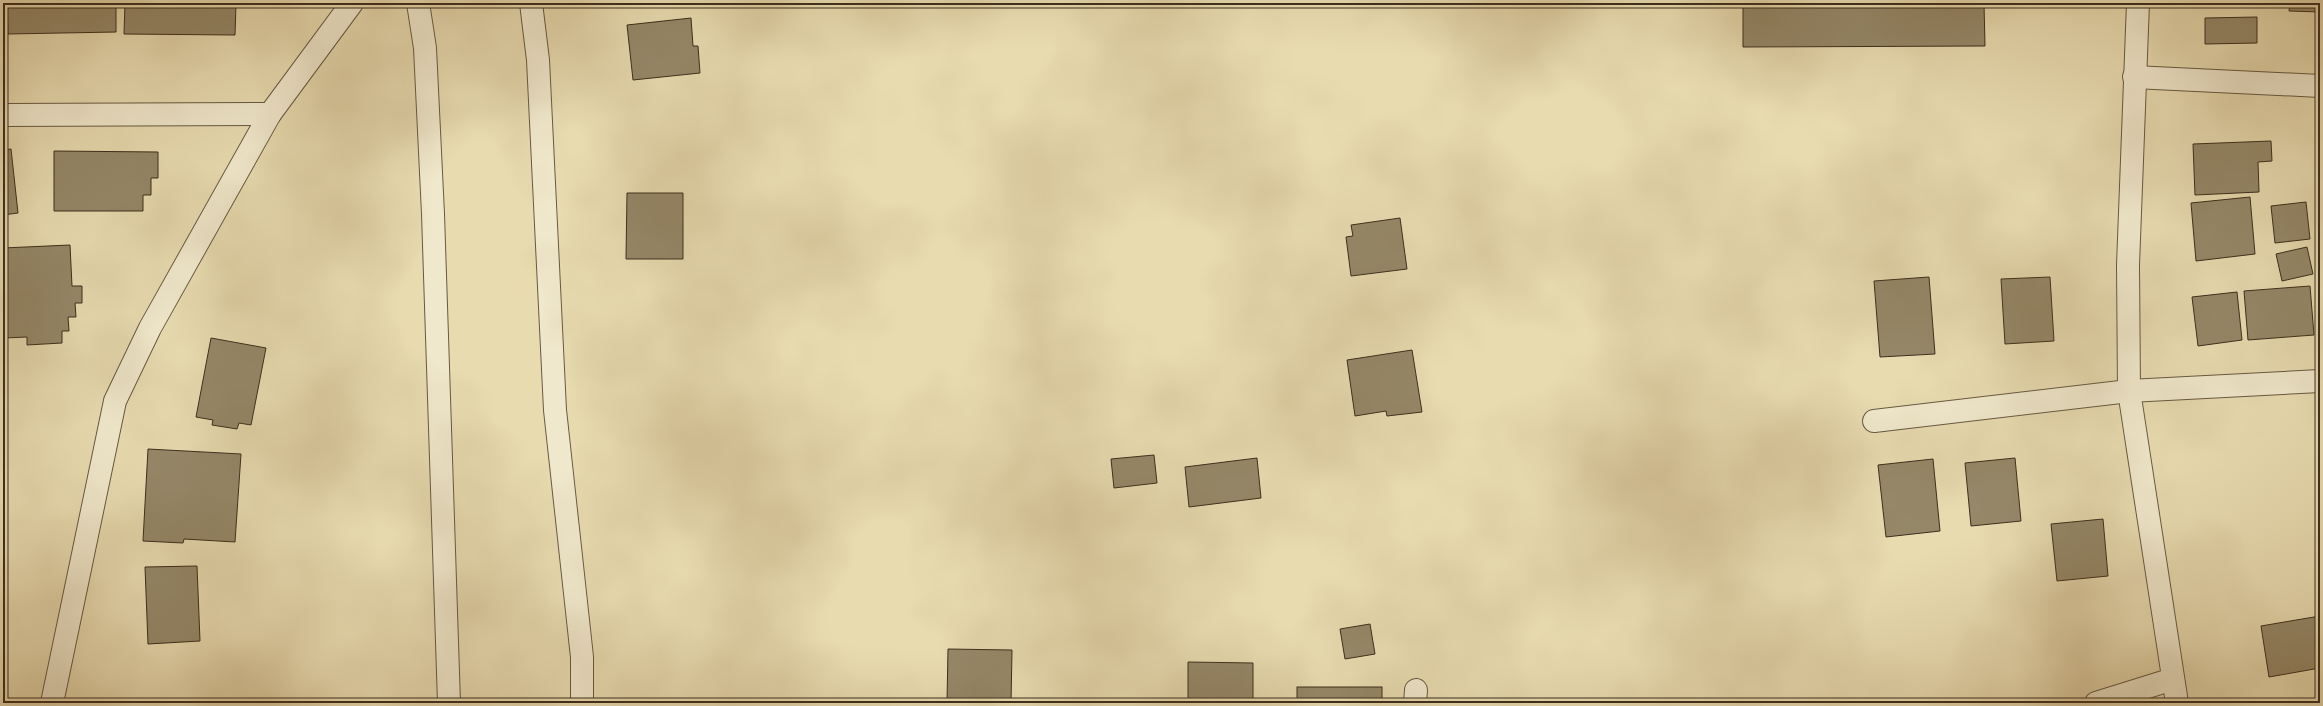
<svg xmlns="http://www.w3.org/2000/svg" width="2323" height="706" font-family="'EB Garamond',serif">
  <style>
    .building { fill: #958869; stroke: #3c2e1d }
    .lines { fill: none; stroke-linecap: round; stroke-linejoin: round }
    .minor-casing { stroke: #675942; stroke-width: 24 }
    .minor { stroke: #f0e8cc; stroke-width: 22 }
  </style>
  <rect width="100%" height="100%" fill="#e8dbb0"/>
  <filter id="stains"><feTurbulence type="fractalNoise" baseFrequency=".005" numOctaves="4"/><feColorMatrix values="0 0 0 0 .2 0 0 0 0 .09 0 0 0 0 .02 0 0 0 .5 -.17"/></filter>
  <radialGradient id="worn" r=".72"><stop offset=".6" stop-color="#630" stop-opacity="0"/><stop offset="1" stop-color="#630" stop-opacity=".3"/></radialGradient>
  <g class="building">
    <polygon points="7,3 116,3 116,32 8,34"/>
    <polygon points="125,3 236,3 235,35 124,34"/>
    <polygon points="1743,3 1984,3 1985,46 1743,47"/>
    <polygon points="2290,3 2320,3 2320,12 2289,11"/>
    <polygon points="2257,17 2257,43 2205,44 2205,18"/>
    <polygon points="691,18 693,46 698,46 700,73 633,80 627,25"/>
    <polygon points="2271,141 2272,161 2258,162 2259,192 2195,195 2193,144"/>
    <polygon points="11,149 18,213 3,215 3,150"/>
    <polygon points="54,151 158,152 158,178 151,178 151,195 143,195 143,211 54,211"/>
    <polygon points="627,193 683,193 683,259 626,259"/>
    <polygon points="2250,197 2255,254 2196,261 2191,203"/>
    <polygon points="2306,202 2310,239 2275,243 2271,206"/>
    <polygon points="1400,218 1407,269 1351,276 1346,237 1353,236 1351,225"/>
    <polygon points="70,245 72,286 82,286 82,303 75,303 76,317 68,317 69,331 62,331 62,343 27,345 27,337 4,338 3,344 3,248"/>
    <polygon points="2307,247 2313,274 2282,281 2276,254"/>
    <polygon points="1929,277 1935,354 1880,357 1874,281"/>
    <polygon points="2050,277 2054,341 2005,344 2001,279"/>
    <polygon points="2310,286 2314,335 2248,340 2244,291"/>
    <polygon points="2237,292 2242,340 2198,346 2192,297"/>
    <polygon points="211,338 266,348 251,425 239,423 237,429 212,425 213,420 196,417"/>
    <polygon points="1412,350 1422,412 1387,416 1386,411 1355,416 1347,360"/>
    <polygon points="148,449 241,454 235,542 184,539 183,543 143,541"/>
    <polygon points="1154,455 1157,483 1114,488 1111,459"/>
    <polygon points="1257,458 1261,498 1189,507 1185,467"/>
    <polygon points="2015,458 2021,521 1971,526 1965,463"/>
    <polygon points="1933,459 1940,531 1886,537 1878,465"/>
    <polygon points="2103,519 2108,576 2057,581 2051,524"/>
    <polygon points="197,566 200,641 148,644 145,567"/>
    <polygon points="2320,616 2320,668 2269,677 2261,626"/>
    <polygon points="1370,624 1375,654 1345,659 1340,629"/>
    <polygon points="948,649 1012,650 1011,703 947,703"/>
    <polygon points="1188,662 1253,663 1253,703 1188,703"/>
    <rect x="1297" y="687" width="85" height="16"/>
  </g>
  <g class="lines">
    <g class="minor-casing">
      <g id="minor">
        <polyline points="418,3 425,48 433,214 449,703"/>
        <polyline points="531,3 538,60 555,410 582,657 582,703"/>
        <polyline points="2138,3 2128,265 2129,391 2177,703"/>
        <polyline points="2134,77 2320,86"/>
        <polyline points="3,115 270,114"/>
        <polyline points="1874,421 2129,391 2320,381"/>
        <polyline points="52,703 115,401 150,328 270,114 352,3"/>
        <polyline points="1415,703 1416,690"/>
        <polyline points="2096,703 2173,679"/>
      </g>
    </g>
    <use href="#minor" class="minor"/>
  </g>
  <rect width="2323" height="706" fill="none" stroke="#e8dbb0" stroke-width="16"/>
  <rect x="4" y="4" width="2315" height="698" fill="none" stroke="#3c2e1d" stroke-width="2"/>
  <rect x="8" y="8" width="2307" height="690" fill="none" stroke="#3c2e1d"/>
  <rect width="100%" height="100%" filter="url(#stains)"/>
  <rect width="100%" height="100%" fill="url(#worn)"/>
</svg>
